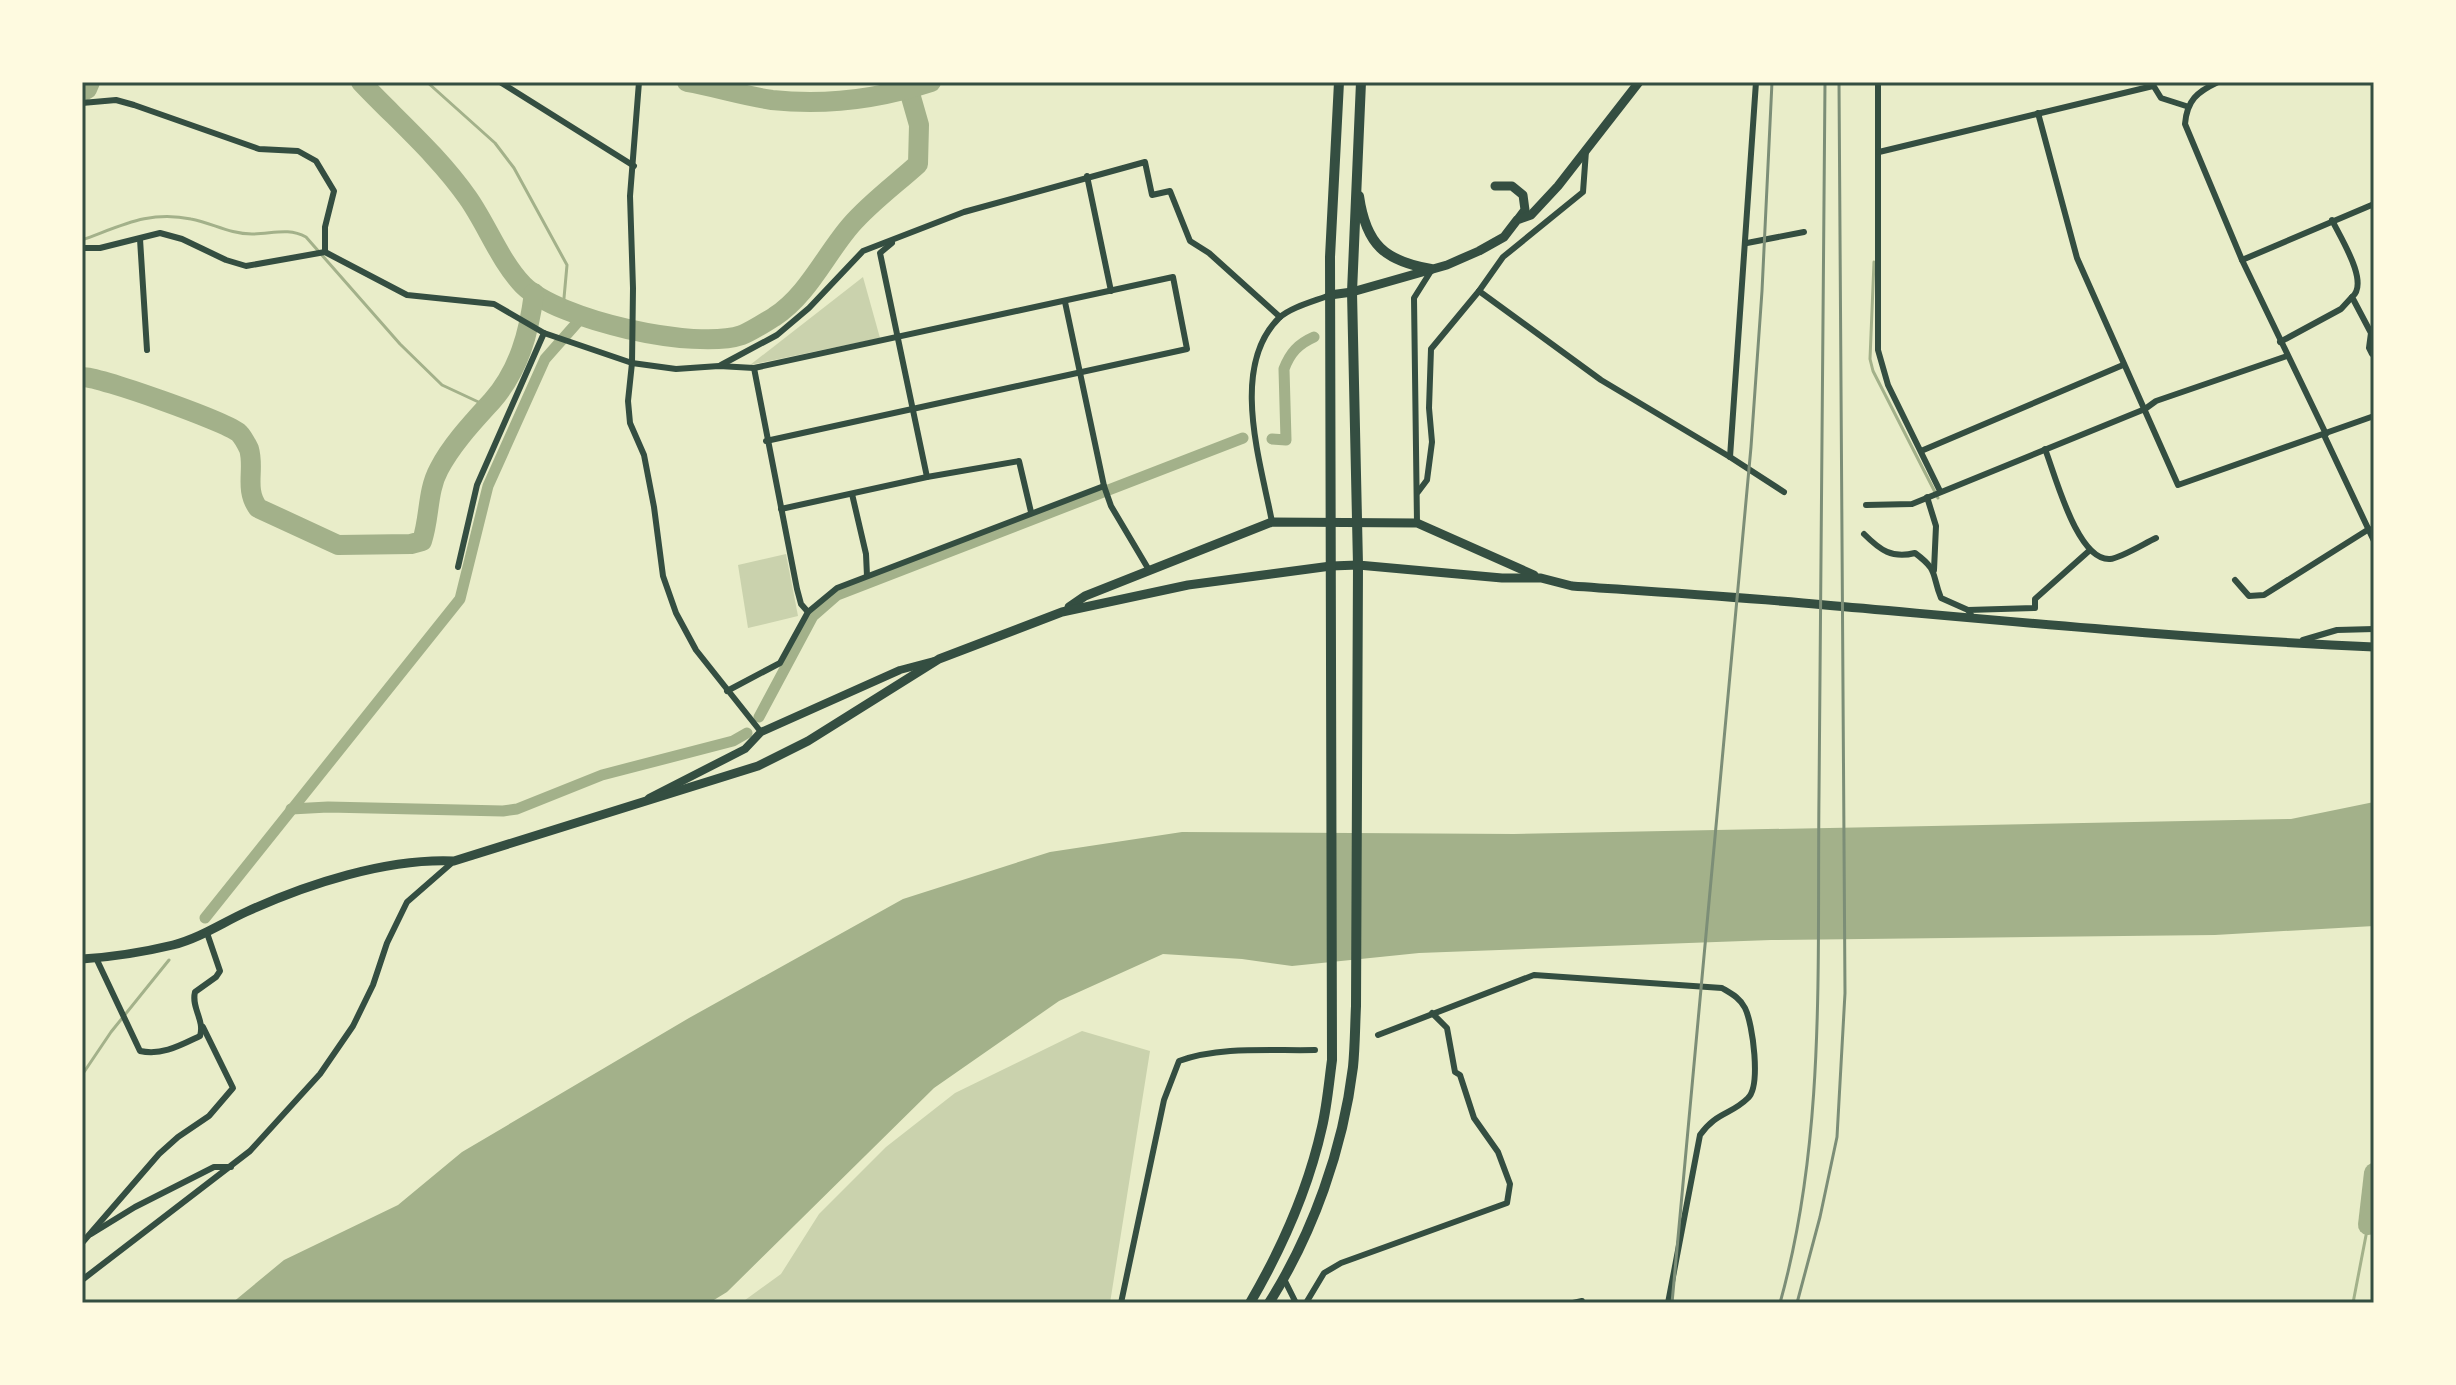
<svg xmlns="http://www.w3.org/2000/svg" width="2456" height="1385" font-family="'PT Sans Narrow',sans-serif">
  <style>
    .green { fill: #cad2ad }
    .water { fill: #a3b18a }
    .lines { fill: none; stroke-linecap: round; stroke-linejoin: round }
    .stream { stroke: #a3b18a; stroke-width: 3 }
    .canal { stroke: #a3b18a; stroke-width: 11 }
    .river { stroke: #a3b18a; stroke-width: 20 }
    .minor { stroke: #344e41; stroke-width: 6 }
    .tertiary { stroke: #344e41; stroke-width: 8 }
    .secondary { stroke: #344e41; stroke-width: 9 }
    .trunk { stroke: #344e41; stroke-width: 10 }
    .rail { stroke: #7c8e77; stroke-width: 3 }
    .neatline { fill: none; stroke: #344e41; stroke-width: 3 }
  </style>
  <rect width="100%" height="100%" fill="#e9edc9"/>
  <g class="green">
    <polygon points="863,277 880,338 750,365"/>
    <polygon points="786,554 798,616 748,628 738,565"/>
    <polygon points="1082,1031 1150,1051 1110,1303 741,1303 781,1274 819,1214 886,1147 955,1093"/>
  </g>
  <polygon class="water" points="2374,802 2374,926 2215,935 1771,940 1419,953 1292,966 1242,959 1163,954 1059,1001 934,1088 727,1292 709,1303 232,1303 284,1260 398,1205 462,1152 689,1018 903,899 1050,852 1182,832 1514,834 2291,819"/>
  <g class="lines">
    <g class="stream">
      <polyline points="427,82 495,143 514,168 567,265 563,309"/>
      <path d="M82,240C121,226 149,210 191,219C212,223 230,234 252,234C272,234 288,227 306,237L400,344L442,385L487,406"/>
      <polyline points="1874,262 1870,359 1873,371 1938,498"/>
      <polyline points="82,1075 111,1032 169,960"/>
      <polyline points="2353,1303 2368,1225"/>
    </g>
    <g class="canal">
      <path d="M1272,439L1286,440L1284,369C1290,353 1298,344 1314,337"/>
      <polyline points="759,717 813,616 837,595 1243,438"/>
      <polyline points="291,809 328,807 503,811 517,809 602,775 733,741 747,733"/>
      <polyline points="205,918 460,599 488,486 545,359 583,316"/>
    </g>
    <g class="river">
      <path d="M361,82C397,120 438,155 468,198C487,225 500,261 523,285C558,320 695,351 742,335C752,331 764,323 774,317C808,295 825,255 851,225C871,202 896,184 918,164L919,125L909,90"/>
      <path d="M687,82C716,87 744,96 772,100C827,106 879,99 931,82"/>
      <polyline points="82,92 87,89 90,82"/>
      <path d="M82,377C98,376 227,422 239,433C242,436 247,445 249,449C255,469 244,489 258,508L338,545L411,544L422,541C430,517 427,491 439,469C452,444 473,422 492,401C519,370 529,333 534,293"/>
      <polyline points="2368,1225 2374,1173"/>
    </g>
    <g class="minor">
      <polyline points="500,82 634,166"/>
      <polyline points="639,82 630,196 633,288 632,363 628,401 630,423 644,455 654,507 663,576 676,613 696,650 761,732"/>
      <polyline points="1878,82 1878,350 1888,385 1940,491"/>
      <path d="M2218,82C2197,92 2187,100 2185,124L2242,260L2326,434"/>
      <polyline points="2153,85 2161,98 2186,106"/>
      <polyline points="82,103 116,100 134,105 259,149 298,151 316,161 334,191 325,227 325,252"/>
      <polyline points="2038,113 2077,258 2178,485 2374,416"/>
      <polyline points="1879,152 2153,86"/>
      <polyline points="1087,176 1111,291"/>
      <path d="M2332,220C2340,237 2370,283 2352,297L2371,333L2369,348L2372,354"/>
      <polyline points="140,239 147,350"/>
      <polyline points="892,243 880,253 927,477"/>
      <polyline points="1747,243 1804,232"/>
      <polyline points="82,248 100,248 160,233 182,239 226,260 246,266 325,252 407,295 494,304 544,333 632,363 676,369 719,366 754,368 1173,277 1187,349 766,441"/>
      <polyline points="2242,260 2374,204"/>
      <polyline points="1479,291 1601,380 1730,457 1784,492"/>
      <polyline points="1065,302 1104,486 1111,506 1149,570"/>
      <polyline points="2280,342 2341,309 2352,297"/>
      <polyline points="721,365 777,335 809,308 863,251 964,212 1145,162 1152,195 1170,191 1190,241 1209,253 1280,317"/>
      <polyline points="754,368 797,589 801,604 808,612"/>
      <polyline points="2324,435 2374,541"/>
      <path d="M2045,449C2055,474 2077,561 2110,559C2121,558 2145,543 2156,538"/>
      <polyline points="1921,451 2123,365"/>
      <polyline points="1730,457 1756,82"/>
      <polyline points="1418,492 1427,480 1432,442 1429,408 1431,349 1479,291 1503,257 1583,192 1586,151"/>
      <polyline points="852,494 866,554 867,576"/>
      <polyline points="1927,497 1936,526 1934,570"/>
      <polyline points="1866,505 1912,504 2145,409 2156,401 2287,356"/>
      <polyline points="781,509 927,477 1019,461 1031,512"/>
      <path d="M1272,522C1261,463 1229,367 1279,318C1291,307 1315,301 1330,295"/>
      <polyline points="1417,523 1414,298 1431,271"/>
      <path d="M1864,534C1880,550 1892,559 1915,553C1939,571 1931,573 1941,598L1968,610L1973,618"/>
      <polyline points="458,567 477,485 544,333"/>
      <polyline points="2235,580 2249,596 2264,595 2369,529"/>
      <polyline points="1968,610 2035,608 2035,599 2090,550"/>
      <polyline points="2303,640 2337,630 2374,629"/>
      <polyline points="727,691 780,663 808,612 837,588 1104,486"/>
      <path d="M96,958L140,1051C162,1056 181,1045 200,1036C205,1020 191,1008 195,992L216,977L220,971L207,933"/>
      <path d="M1378,1035L1534,975L1722,988C1732,994 1740,998 1745,1008C1753,1024 1761,1086 1748,1098C1731,1115 1716,1112 1700,1135L1668,1303"/>
      <polyline points="91,1234 135,1207 214,1167 231,1167"/>
      <polyline points="82,1243 159,1154 178,1137 209,1116 233,1088 203,1027"/>
      <polyline points="1284,1279 1296,1303"/>
      <polyline points="82,1280 250,1151 320,1074 353,1026 373,985 387,943 407,902 454,861"/>
      <path d="M1121,1303L1164,1100L1179,1061C1221,1046 1271,1051 1315,1050"/>
      <polyline points="1306,1303 1324,1273 1341,1263 1507,1203 1510,1184 1498,1152 1474,1118 1460,1075 1455,1072 1447,1028 1432,1013"/>
      <polyline points="1573,1303 1582,1301"/>
    </g>
    <polyline class="tertiary" points="649,798 745,749 761,732 900,670 934,661"/>
    <g class="secondary">
      <polyline points="1495,186 1512,186 1523,195 1525,210 1519,218"/>
      <polyline points="1330,295 1352,292 1447,265 1479,251 1504,237 1517,220 1531,215 1558,186 1639,82"/>
      <polyline points="1069,607 1085,596 1272,522 1417,523 1534,575"/>
      <path d="M82,959C112,957 144,952 173,945C200,938 222,923 246,912C307,884 387,858 454,861L758,766L808,741L939,659L1062,612L1188,585L1331,566L1358,565L1502,578H1541L1572,586C1656,592 1741,597 1825,605C2008,621 2191,639 2374,647"/>
    </g>
    <g class="trunk">
      <path d="M1359,196C1366,245 1385,261 1431,269"/>
      <path d="M1250,1303C1282,1248 1308,1190 1322,1127C1327,1106 1329,1082 1332,1060L1330,257L1339,82"/>
      <path d="M1269,1303C1313,1233 1343,1149 1353,1067C1355,1047 1355,1026 1356,1006L1358,565L1352,292L1361,82"/>
    </g>
    <g class="rail">
      <polyline points="1672,1303 1751,447 1762,291 1772,82"/>
      <path d="M1780,1303C1826,1139 1817,965 1819,796C1822,558 1824,320 1825,82"/>
      <polyline points="1797,1303 1820,1217 1837,1137 1845,993 1839,82"/>
    </g>
  </g>
  <rect width="2456" height="1385" fill="none" stroke="#fefae0" stroke-width="168"/>
  <rect x="84" y="84" width="2288" height="1217" class="neatline"/>
</svg>
